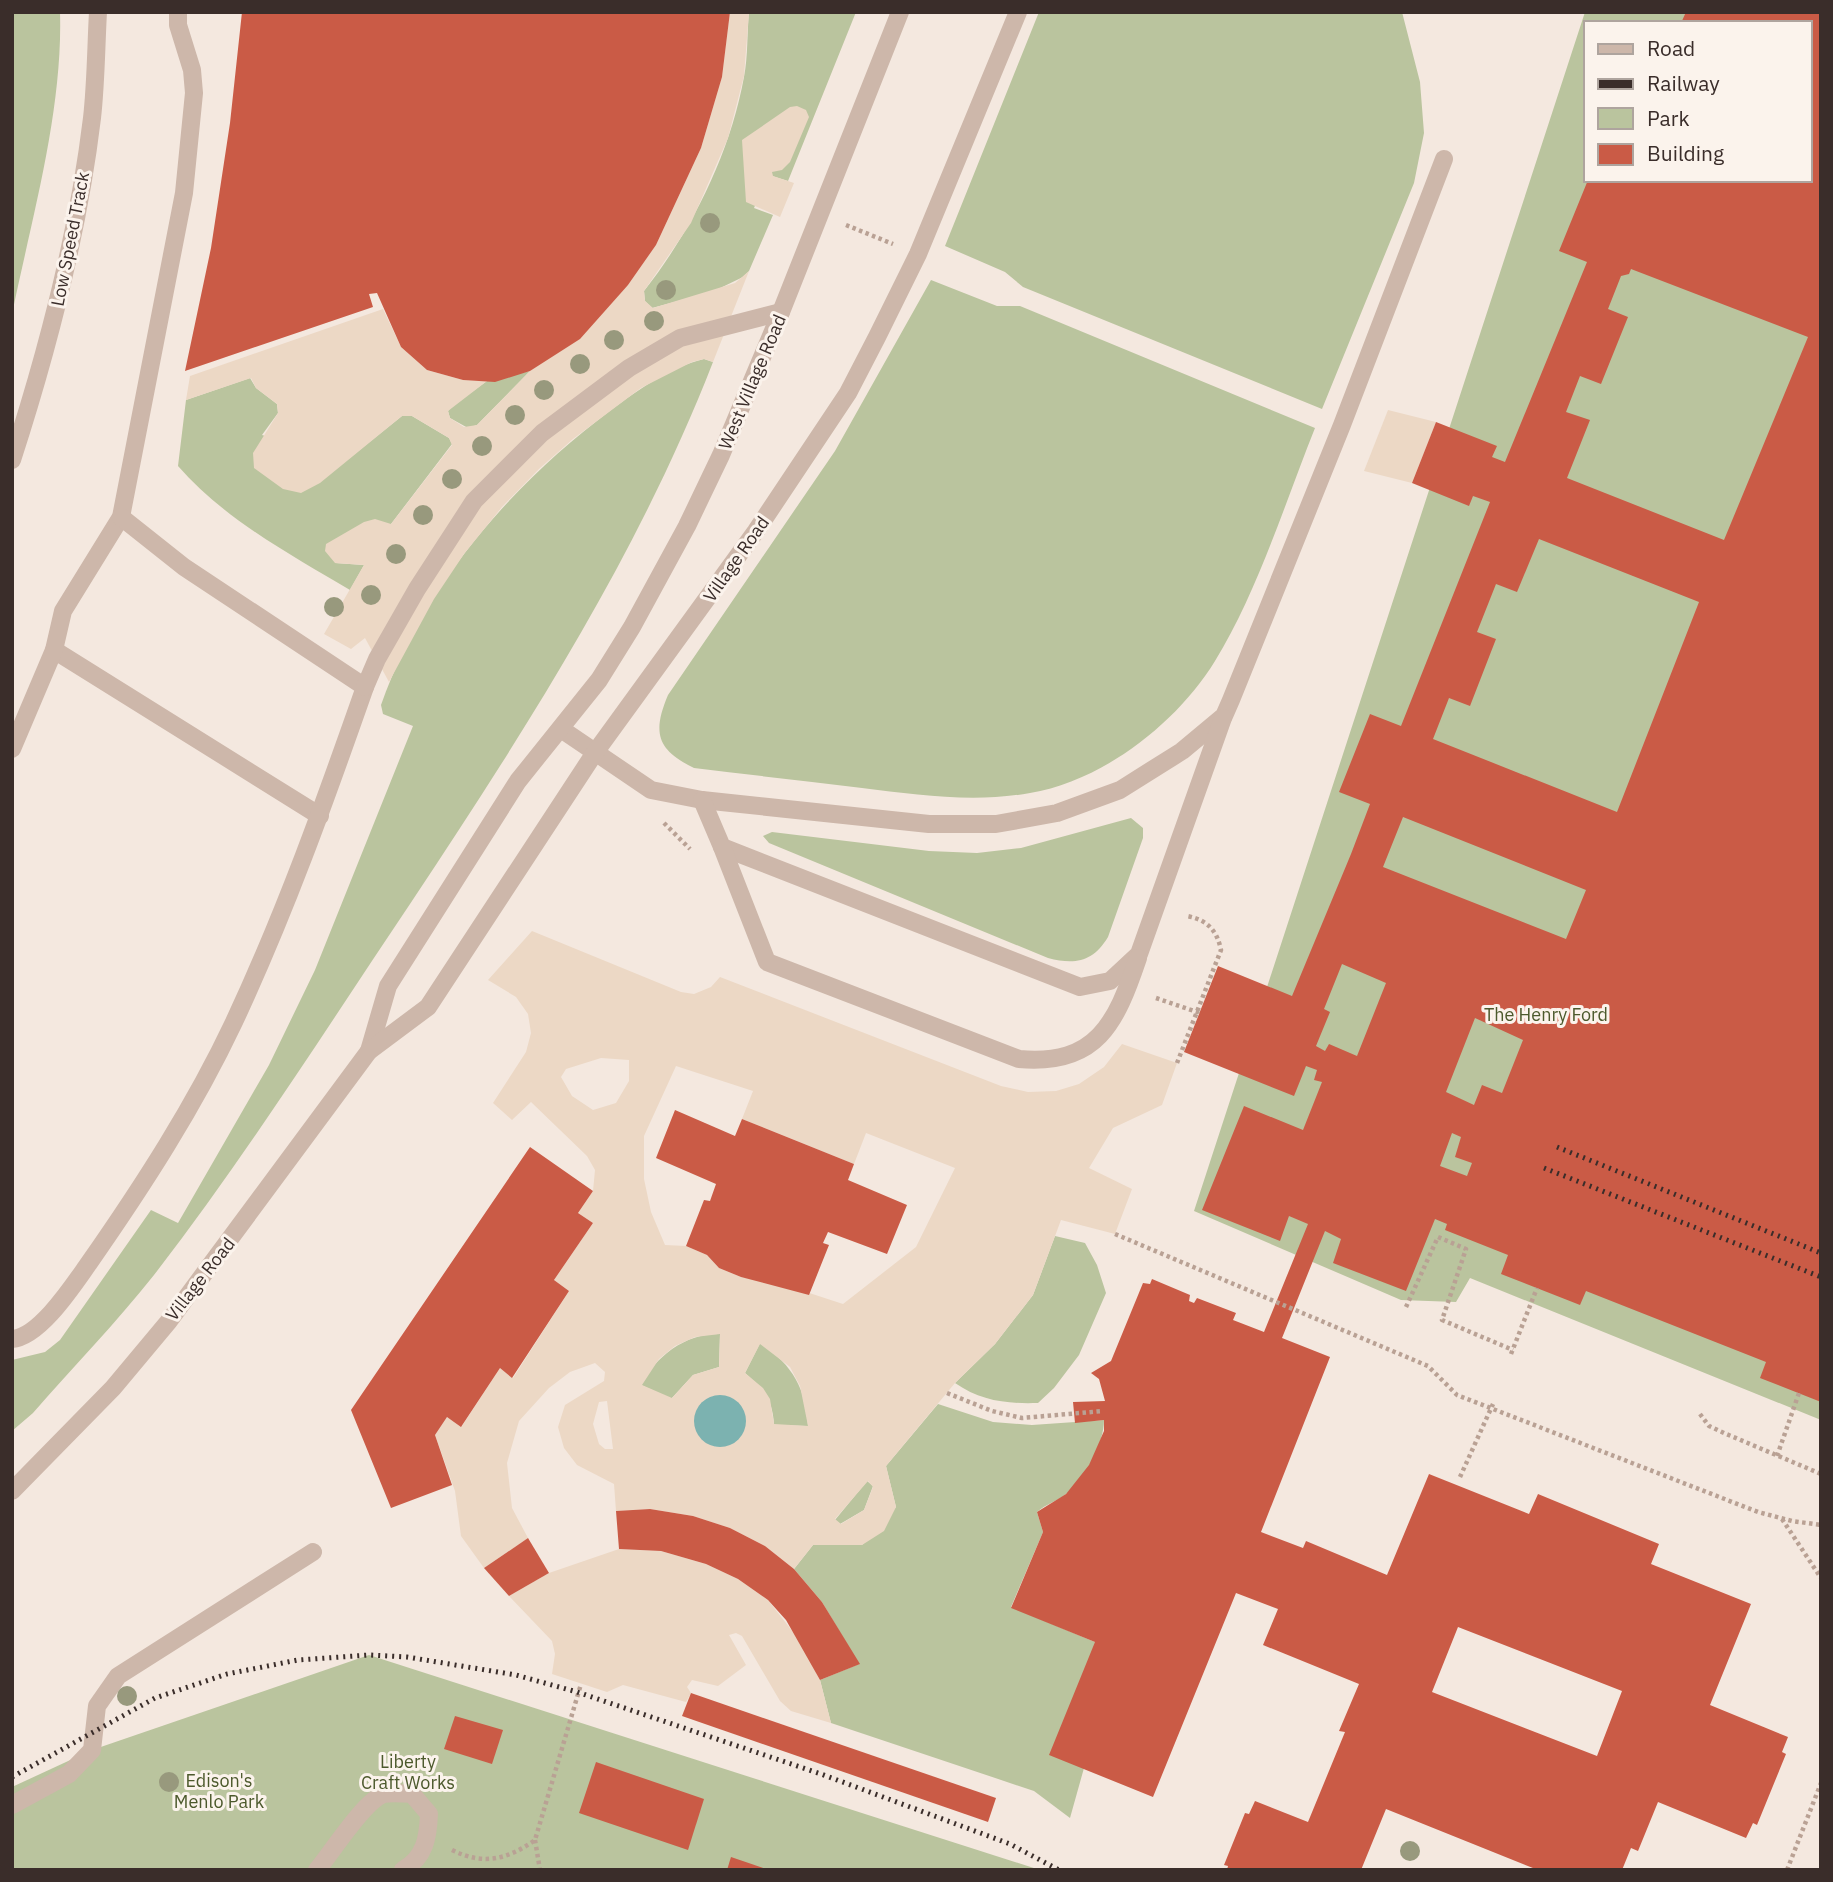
<svg xmlns="http://www.w3.org/2000/svg" width="1833" height="1882" font-family="'IBM Plex Sans',sans-serif">
  <style>
    .green { fill: #bac49e; fill-rule: evenodd }
    .plaza { fill: #ecd8c5; fill-rule: evenodd }
    .water { fill: #7cb2b0 }
    .building { fill: #ca5b46; fill-rule: evenodd }
    .lines { fill: none; stroke-linecap: round; stroke-linejoin: round }
    .path { stroke: #b9a194; stroke-width: 4.5; stroke-dasharray: 3.5 3.5; stroke-linecap: butt }
    .service { stroke: #cdb7aa; stroke-width: 18 }
    .pedestrian { stroke: #cdb7aa; stroke-width: 18 }
    .minor { stroke: #cdb7aa; stroke-width: 18 }
    .tertiary { stroke: #cdb7aa; stroke-width: 18 }
    .rail { stroke: #3a2d2a; stroke-width: 5; stroke-dasharray: 2 5; stroke-linecap: butt }
    .tree { fill: #98997d }
    .labels { text-anchor: middle; dominant-baseline: central; stroke-width: 6; stroke-linejoin: round; paint-order: stroke }
    .street-label { font-size: 18px; fill: #3a2d2a; stroke: #fbf3ec }
    .park-label { font-size: 18px; fill: #4c592c; stroke: #fbf3ec }
  </style>
  <rect width="100%" height="100%" fill="#f4e8df"/>
  <g class="green">
    <path d="M12,12H60C63,111 32,217 12,314Z"/>
    <path d="M749,12H856L788,181L772,176V171L797,106L754,208L773,215L749,271L743,277L712,292L652,308L645,301L644,291C692,230 730,154 744,77C748,56 747,33 749,12Z"/>
    <polygon points="1039,12 1402,12 1420,82 1424,133 1414,183 1322,409 1023,287 1005,272 945,246"/>
    <path d="M1585,12H1821V1420L1470,1278L1456,1302L1401,1300L1194,1211ZM1586,23H1810V180H1586Z"/>
    <path d="M931,280L997,306H1020L1315,428C1285,503 1257,593 1215,661C1177,723 1103,781 1030,793C974,803 918,795 862,788C806,781 750,775 694,768C657,750 652,733 668,695L835,451Z"/>
    <path d="M704,359L713,362C638,555 526,729 412,901C328,1026 246,1156 154,1275C116,1323 73,1367 33,1413L12,1431V1360L45,1352L60,1340L151,1210L178,1223L269,1065L315,970L413,726L383,714L381,705C423,586 511,485 611,410C638,390 670,367 704,359Z"/>
    <polygon points="530,371 477,425 468,428 450,418 448,411 452,406 487,381"/>
    <path d="M250,378L256,388L277,404L278,413L262,435L347,460L402,416H412L449,438L452,444L391,524L335,563L364,565L350,590C291,555 224,519 178,466L186,400Z"/>
    <path d="M1131,818L1143,828V838L1108,937C1093,962 1075,965 1048,958L769,843L763,836L772,832L929,851L977,853L1021,848Z"/>
    <path d="M1055,1236L1085,1243L1097,1265L1106,1293L1079,1355L1054,1388L1038,1403C1007,1404 981,1401 955,1383L995,1344L1033,1295Z"/>
    <path d="M720,1334L719,1367L693,1375L671,1399L641,1385C656,1356 686,1333 720,1334Z"/>
    <path d="M760,1343C792,1364 806,1389 808,1426L774,1425C773,1400 763,1389 745,1373Z"/>
    <path d="M938,1404L993,1422L1032,1425L1104,1420C1104,1443 1085,1480 1066,1494C1057,1501 1046,1504 1037,1512L1043,1532L1011,1607L1095,1642L1084,1768L1070,1818L1034,1791L831,1723L820,1680L859,1664L822,1602L794,1569L813,1545H862L896,1507L886,1466Z"/>
    <polygon points="867,1481 873,1486 864,1510 840,1524 835,1520"/>
    <polygon points="369,1655 1040,1870 12,1870 12,1787 92,1750"/>
  </g>
  <g class="plaza">
    <polygon points="730,12 749,12 744,76 728,138 691,223 644,291 645,301 653,308 735,283 749,271 713,362 704,359 692,362 641,388 573,439 539,469 502,507 464,554 434,599 389,682 365,638 351,649 324,634 364,565 335,563 325,551 326,544 364,522 375,519 391,524 452,445 449,438 412,416 402,416 320,483 301,493 283,489 254,468 253,453 278,413 277,404 256,388 251,378 186,400 190,376 383,309 401,347 427,370 463,380 487,381 448,411 450,418 464,427 477,425 530,371 628,285 656,245 701,148 722,77"/>
    <polygon points="797,106 806,110 809,117 790,162 782,170 772,172 773,176 794,183 780,217 746,202 742,140 790,107"/>
    <polygon points="1388,410 1436,422 1412,483 1364,471"/>
    <path d="M532,931L681,992L694,994L711,987L720,977L1001,1086L1028,1092L1056,1091L1079,1084L1104,1067L1122,1044L1177,1063L1162,1105L1113,1128L1089,1168L1132,1189L1115,1234L1061,1220L1033,1295L995,1344L955,1383L886,1466L896,1507L884,1531L862,1545H813L794,1569L765,1546L730,1528L693,1516L650,1509L616,1511L614,1484L577,1465L564,1448L558,1427L565,1405L604,1381L605,1372L595,1363L570,1372L549,1388L519,1421L507,1463L512,1508L528,1538L484,1568L461,1536L455,1491L435,1435L447,1417L462,1426L500,1368L513,1378L569,1291L554,1280L593,1223L578,1213L593,1191L595,1170L587,1156L531,1102L512,1120L493,1103L526,1052L531,1033L528,1014L516,997L488,980ZM601,1058L629,1060V1081L616,1103L593,1110L572,1096L561,1077L566,1069ZM676,1066L753,1091L742,1119L854,1164L866,1133L955,1168L916,1247L843,1304L791,1287L741,1277L719,1268L707,1255L686,1246L665,1245L651,1212L644,1179V1136ZM720,1334L719,1367L693,1375L672,1398L642,1385L659,1359L675,1346L695,1337ZM760,1344L790,1367L800,1386L808,1426L774,1424L770,1399L763,1388L745,1373ZM713,1396H725L736,1401L716,1447L705,1441L695,1420L702,1403ZM607,1401L613,1449H605L599,1444L593,1424L599,1402ZM868,1481L873,1487L864,1510L841,1524L835,1519Z"/>
    <polygon points="619,1549 661,1551 706,1564 738,1579 768,1600 800,1641 820,1680 831,1723 791,1711 780,1701 742,1636 736,1633 729,1635 746,1665 718,1686 692,1680 687,1687 691,1693 686,1702 623,1685 607,1692 552,1674 555,1654 552,1641 509,1596 549,1573"/>
  </g>
  <circle class="water" cx="720" cy="1421" r="26"/>
  <g class="building">
    <polygon points="242,12 730,12 722,77 701,148 656,245 628,285 580,339 530,371 495,382 463,380 427,370 401,347 377,293 369,294 373,307 185,371 211,248 230,123"/>
    <path d="M1686,12H1821V1402L1760,1378L1766,1362L1586,1291L1580,1305L1501,1274L1508,1255L1445,1230L1447,1224L1435,1219L1406,1291L1333,1263L1341,1239L1325,1231L1282,1338L1330,1357L1261,1532L1303,1548L1306,1541L1387,1575L1429,1474L1529,1514L1538,1494L1659,1544L1651,1564L1751,1604L1710,1705L1788,1737L1782,1752L1786,1754L1757,1825L1753,1823L1746,1838L1658,1802L1638,1851L1631,1848L1622,1870H1538L1386,1809L1361,1870H1227L1228,1866L1224,1865L1245,1813L1249,1814L1255,1801L1308,1822L1345,1732L1339,1731L1359,1684L1263,1645L1278,1609L1236,1593L1153,1797L1049,1755L1095,1642L1011,1608L1043,1532L1037,1512L1066,1494L1089,1465L1104,1431V1420L1075,1423L1073,1402L1105,1401L1099,1379L1091,1373L1111,1361L1143,1283L1150,1284L1152,1279L1190,1295L1189,1301L1194,1303L1197,1298L1236,1313L1233,1320L1264,1332L1308,1224L1289,1216L1280,1241L1202,1210L1244,1106L1303,1130L1322,1082L1314,1080L1317,1070L1306,1066L1294,1096L1184,1052L1218,966L1292,996L1351,854L1370,804L1339,792L1370,714L1401,726L1490,502L1473,496L1469,506L1412,483L1436,422L1497,446L1492,457L1505,462L1587,262L1559,251L1588,180H1810V23H1681ZM1631,269L1808,337L1724,540L1567,478L1590,420L1566,412L1580,376L1601,384L1628,317L1608,309L1621,276L1629,274ZM1539,539L1699,602L1617,812L1433,739L1449,698L1470,706L1496,639L1477,632L1496,584L1517,592ZM1403,817L1586,890L1566,939L1383,867ZM1342,964L1386,983L1357,1056L1329,1044L1325,1051L1316,1046L1330,1012L1324,1009ZM1475,1018L1523,1040L1502,1093L1482,1085L1474,1105L1446,1092ZM1452,1133L1461,1137L1455,1157L1472,1163L1467,1176L1440,1166ZM1458,1627L1622,1691L1597,1756L1432,1692Z"/>
    <polygon points="675,1110 735,1136 742,1119 854,1164 848,1180 907,1205 887,1254 828,1232 823,1243 829,1245 809,1295 741,1277 719,1268 707,1255 686,1246 704,1200 710,1201 716,1184 656,1158"/>
    <polygon points="530,1147 593,1191 578,1213 593,1223 554,1280 569,1291 512,1378 500,1368 461,1427 447,1417 435,1435 452,1485 391,1508 351,1410"/>
    <polygon points="650,1509 693,1516 730,1528 765,1546 794,1569 822,1602 860,1664 820,1680 786,1620 768,1600 738,1579 706,1564 661,1551 619,1549 616,1511"/>
    <polygon points="528,1538 549,1573 509,1596 484,1568"/>
    <polygon points="691,1693 996,1798 988,1822 682,1716"/>
    <polygon points="455,1716 503,1730 492,1764 444,1749"/>
    <polygon points="596,1762 704,1799 688,1850 579,1813"/>
    <polygon points="731,1857 766,1869 766,1870 727,1870"/>
  </g>
  <g class="lines">
    <g class="path">
      <polyline points="846,225 893,244"/>
      <polyline points="664,823 690,849"/>
      <polyline points="1156,998 1197,1012 1201,1010"/>
      <path d="M1177,1063L1221,950C1217,931 1208,920 1187,916"/>
      <polyline points="1115,1234 1428,1366 1457,1395 1758,1512 1792,1521 1821,1525"/>
      <polyline points="1406,1307 1438,1237 1466,1249 1442,1320 1513,1350"/>
      <polyline points="1511,1354 1537,1288"/>
      <polyline points="947,1393 992,1411 1022,1418 1103,1411"/>
      <polyline points="1700,1414 1709,1426 1724,1433 1821,1474"/>
      <polyline points="1777,1456 1799,1393"/>
      <polyline points="1460,1477 1493,1404"/>
      <polyline points="1782,1519 1821,1578"/>
      <polyline points="535,1840 540,1870"/>
      <path d="M452,1850C484,1866 508,1859 535,1840L581,1684"/>
      <polyline points="1787,1870 1821,1783"/>
    </g>
    <g class="service">
      <path d="M12,460C48,349 78,235 92,118C96,83 96,47 98,12"/>
      <polyline points="54,650 320,816"/>
      <polyline points="561,729 651,790 702,800 929,824 996,824 1057,813 1120,790 1182,751 1224,716 1231,700 1342,425 1444,159"/>
      <polyline points="12,749 54,650 63,611 121,517 184,193 194,93 192,70 178,25 178,12"/>
      <polyline points="702,800 722,847 1080,987 1110,981 1139,954 1223,718"/>
      <path d="M722,847L767,962L1019,1059C1097,1066 1116,1023 1138,958"/>
      <path d="M12,1339C40,1337 74,1284 89,1263C142,1187 194,1107 234,1022C285,913 325,801 365,687L184,567L121,517"/>
      <polyline points="12,1805 69,1774 92,1750 97,1706 118,1676 313,1552"/>
    </g>
    <polyline class="pedestrian" points="365,687 377,659 417,589 474,501 542,433 629,368 680,338 781,312"/>
    <path class="minor" d="M317,1870C332,1852 365,1800 384,1794C392,1792 404,1794 412,1794L429,1814C428,1838 425,1857 403,1870"/>
    <g class="tertiary">
      <polyline points="369,1051 388,986 518,781 599,680 632,627 687,526 721,455 781,312 900,12"/>
      <polyline points="12,1491 113,1388 169,1321 369,1051 428,1007 594,754 756,531 848,393 877,337 918,254 1018,12"/>
    </g>
    <g class="rail">
      <polyline points="1557,1147 1821,1253"/>
      <polyline points="1544,1168 1821,1277"/>
      <polyline points="12,1777 155,1698 227,1674 298,1660 369,1655 407,1657 516,1675 577,1692 821,1774 1010,1844 1059,1870"/>
    </g>
  </g>
  <g class="tree">
    <circle cx="710" cy="223" r="10"/>
    <circle cx="666" cy="290" r="10"/>
    <circle cx="654" cy="321" r="10"/>
    <circle cx="614" cy="340" r="10"/>
    <circle cx="580" cy="364" r="10"/>
    <circle cx="544" cy="390" r="10"/>
    <circle cx="515" cy="415" r="10"/>
    <circle cx="482" cy="446" r="10"/>
    <circle cx="452" cy="479" r="10"/>
    <circle cx="423" cy="515" r="10"/>
    <circle cx="396" cy="554" r="10"/>
    <circle cx="371" cy="595" r="10"/>
    <circle cx="334" cy="607" r="10"/>
    <circle cx="127" cy="1696" r="10"/>
    <circle cx="169" cy="1782" r="10"/>
    <circle cx="1410" cy="1851" r="10"/>
  </g>
  <g class="labels">
    <g class="street-label">
      <text transform="translate(70 239) rotate(-79)">Low Speed Track</text>
      <text transform="translate(752 382) rotate(-67)">West Village Road</text>
      <text transform="translate(736 559) rotate(-55)">Village Road</text>
      <text transform="translate(200 1279) rotate(-52)">Village Road</text>
    </g>
    <g class="park-label">
      <text x="1546" y="1014">The Henry Ford</text>
      <text x="408" y="1761">Liberty<tspan x="408" dy="21">Craft Works</tspan></text>
      <text x="219" y="1780">Edison's<tspan x="219" dy="21">Menlo Park</tspan></text>
    </g>
  </g>
  <rect width="1833" height="1882" fill="none" stroke="#3a2d2a" stroke-width="28"/>
  <rect x="1584" y="21" width="228" height="161" fill="#fbf3ec" stroke="#aea49e" stroke-width="2"/>
  <rect x="1598" y="44" width="35" height="10" fill="#cdb7aa" stroke="#aea49e" stroke-width="2"/>
  <text x="1647" y="56" font-size="21" fill="#3a2d2a">Road</text>
  <rect x="1598" y="79" width="35" height="10" fill="#3a2d2a" stroke="#aea49e" stroke-width="2"/>
  <text x="1647" y="91" font-size="21" fill="#3a2d2a">Railway</text>
  <rect x="1598" y="108" width="35" height="21" fill="#bac49e" stroke="#aea49e" stroke-width="2"/>
  <text x="1647" y="126" font-size="21" fill="#3a2d2a">Park</text>
  <rect x="1598" y="144" width="35" height="21" fill="#ca5b46" stroke="#aea49e" stroke-width="2"/>
  <text x="1647" y="161" font-size="21" fill="#3a2d2a">Building</text>
</svg>
